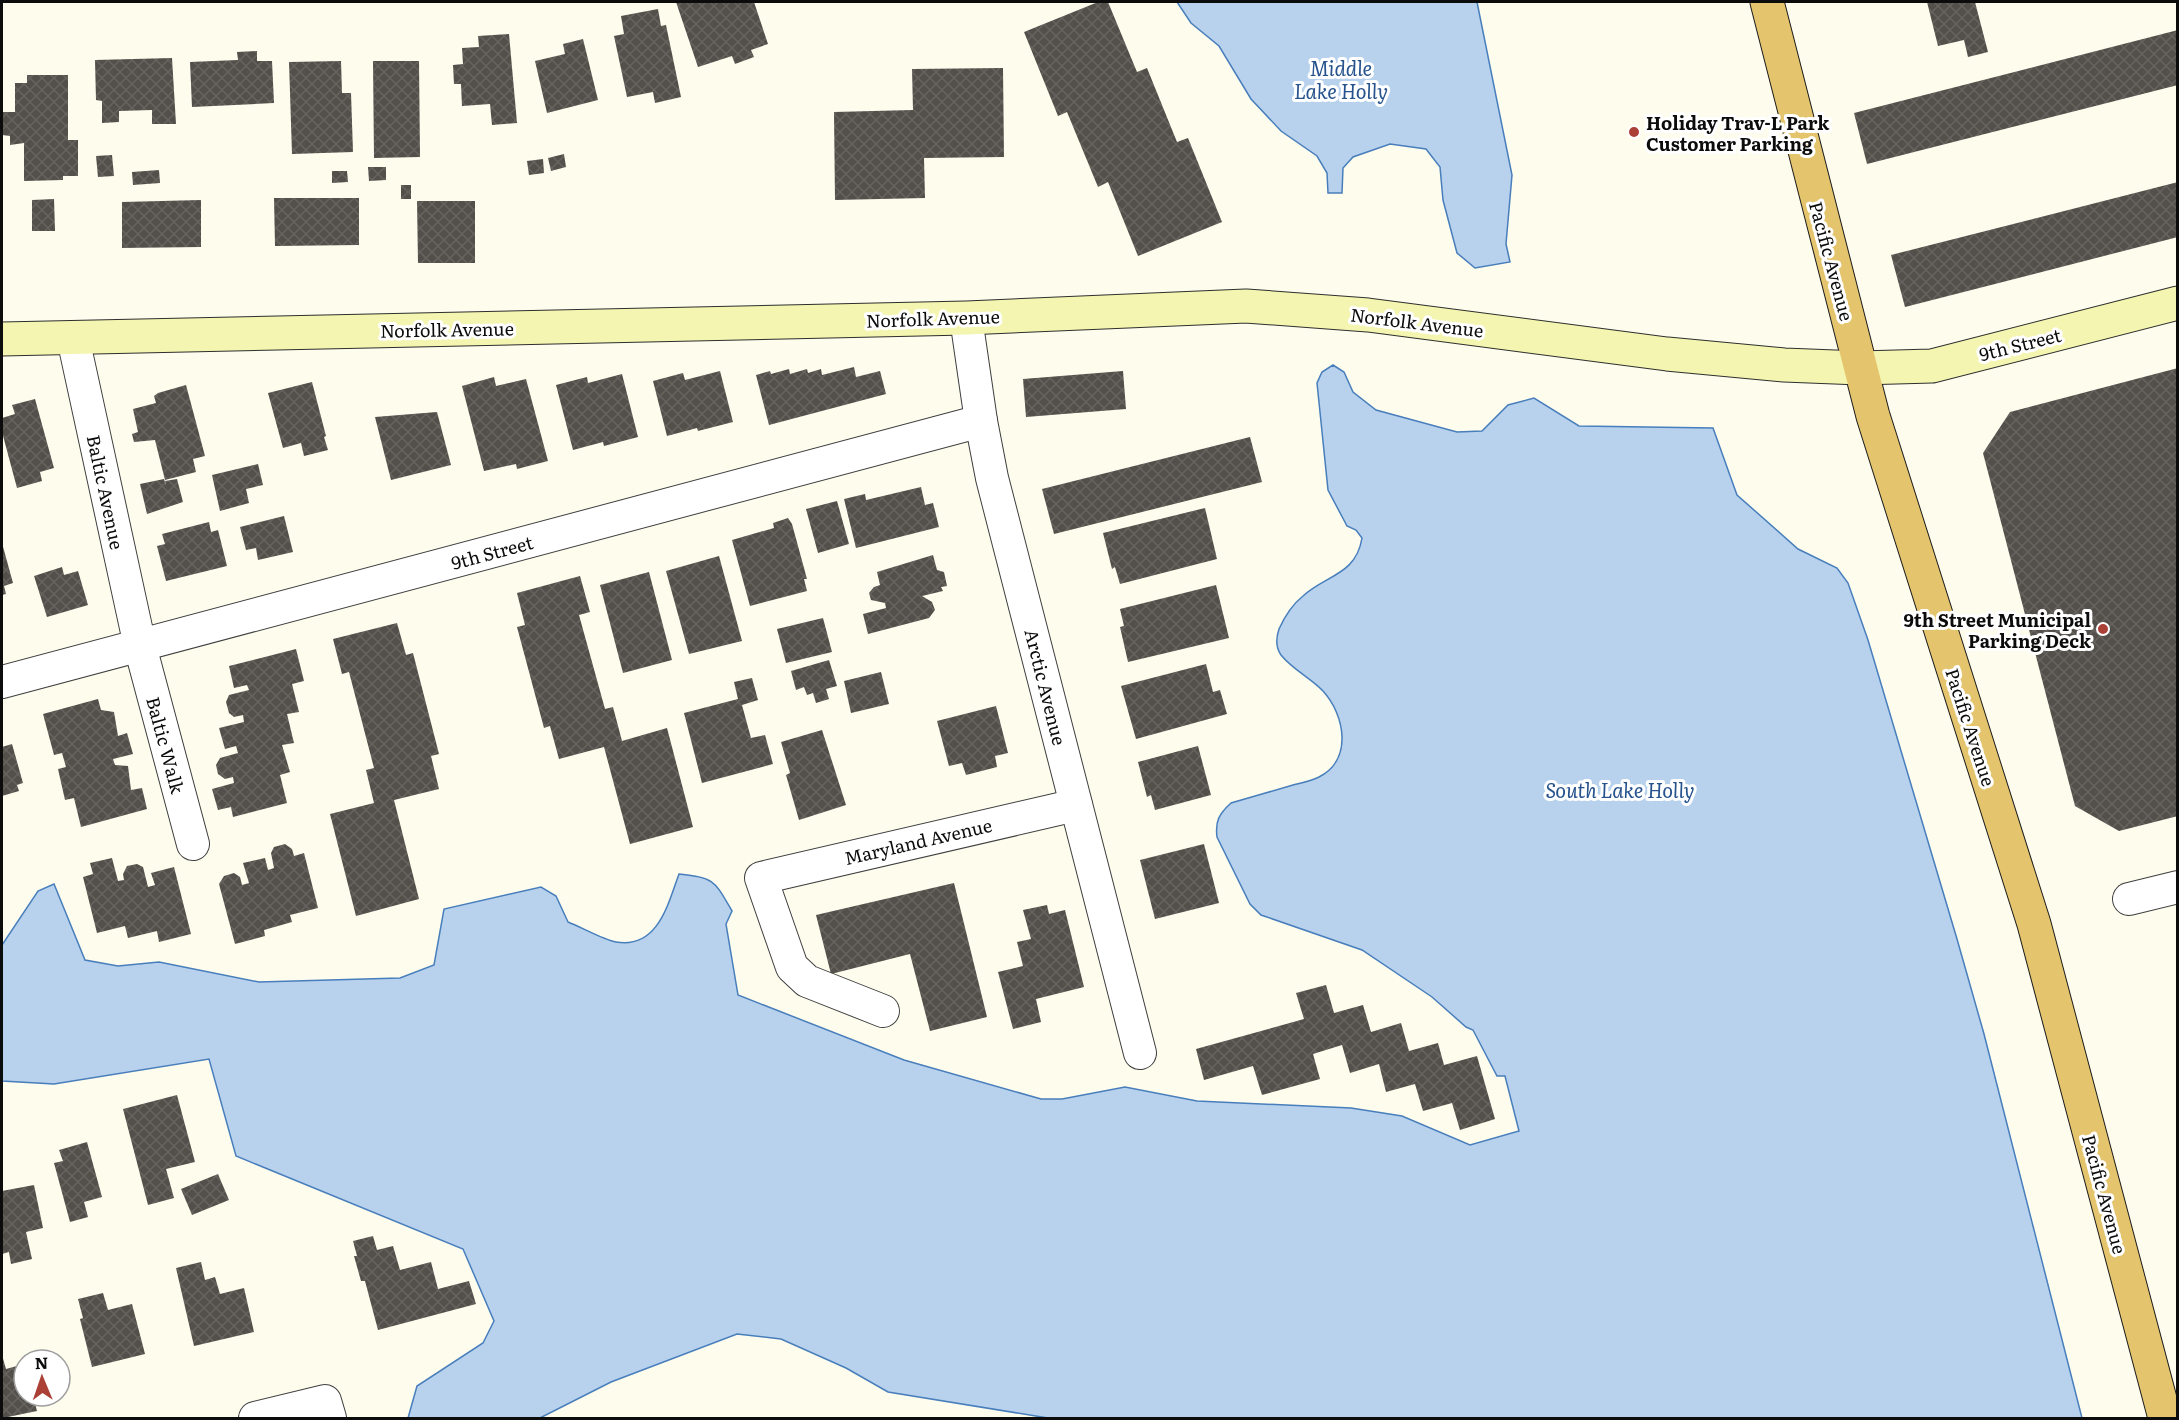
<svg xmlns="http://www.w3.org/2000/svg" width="2179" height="1420" font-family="Literata,serif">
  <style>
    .water { fill: #b8d2ee; stroke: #487ebb; stroke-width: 1.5 }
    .building { fill: url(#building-cross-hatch) }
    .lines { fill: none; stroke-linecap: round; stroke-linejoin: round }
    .minor-casing { stroke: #3f3f3f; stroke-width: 34 }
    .secondary-casing { stroke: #2e2e2e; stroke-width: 35 }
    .trunk-casing { stroke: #1d1d1d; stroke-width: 35 }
    .minor { stroke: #fff; stroke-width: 32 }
    .secondary { stroke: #f3f5b0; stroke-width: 33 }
    .trunk { stroke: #e4c46c; stroke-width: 33 }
    .poi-dot { fill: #aa4036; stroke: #fff; stroke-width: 2 }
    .labels { text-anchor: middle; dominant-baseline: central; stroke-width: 6; stroke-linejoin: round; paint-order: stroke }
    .poi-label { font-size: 18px; font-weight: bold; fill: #0c0c0c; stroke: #fff; text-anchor: start }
    .street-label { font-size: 18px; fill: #0c0c0c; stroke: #fff }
    .water-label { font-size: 20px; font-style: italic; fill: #26528d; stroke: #fff }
  </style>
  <defs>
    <pattern id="building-cross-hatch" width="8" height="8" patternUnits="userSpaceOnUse" patternTransform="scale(1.5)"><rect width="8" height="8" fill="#534f4a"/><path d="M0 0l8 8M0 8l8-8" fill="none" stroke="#676460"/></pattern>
  </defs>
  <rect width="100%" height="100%" fill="#fdfced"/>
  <g class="water">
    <polygon points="1177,2 1477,2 1512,175 1506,244 1510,262 1475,268 1457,253 1443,200 1440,167 1426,149 1390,144 1353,157 1343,168 1342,193 1328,193 1327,173 1317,156 1281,131 1251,99 1219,46 1191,23"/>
    <path d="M1333,365L1344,372L1353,392L1376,410L1457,432L1482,431L1508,405L1534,398L1579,426L1713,428L1737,495L1798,549L1837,568L1848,583L1868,640L1957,939L1984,1034L2082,1418H1048L888,1392L846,1368L781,1339L737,1334L611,1382L540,1418H408L417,1386L483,1343L494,1321L463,1249L236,1156L209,1059L54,1084L2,1081V945L38,891L54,884L85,960L118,966L159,962L259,982L400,978L434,965L444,909L541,887L556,896L568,922C581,927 604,940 616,942C658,949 668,904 679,874C715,878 714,880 732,911L726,924L738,995L904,1060L1041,1099H1062L1125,1087L1197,1101L1351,1108L1402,1116L1470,1145L1519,1131L1505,1076H1497L1473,1030L1466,1027L1432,997L1362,950L1261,915L1250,904L1217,837C1215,821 1219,814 1231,803C1252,797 1272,791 1293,785C1301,783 1311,781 1319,777C1353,760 1345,715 1323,691C1311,678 1293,670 1281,655C1276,648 1276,638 1279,629C1284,618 1293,604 1303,596C1326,575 1356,575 1362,538L1356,530L1347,526L1328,490L1317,383L1322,372Z"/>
  </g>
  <g class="building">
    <polygon points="676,2 754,2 768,44 751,50 754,57 735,64 732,56 698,67"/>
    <polygon points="1098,2 1108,2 1137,72 1147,68 1177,142 1188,138 1222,222 1138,256 1108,182 1098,187 1067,112 1058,116 1024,32"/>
    <polygon points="1927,2 1975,2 1988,52 1968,57 1964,40 1938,46"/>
    <polygon points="658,9 661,26 666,25 681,97 655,103 653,92 627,97 614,36 624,34 621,16"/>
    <polygon points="2178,30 2178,85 1867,164 1854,113"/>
    <polygon points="509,34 517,123 492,125 490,104 462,106 461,84 454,84 453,65 463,64 462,48 479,47 478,36"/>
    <polygon points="583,39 598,100 547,113 535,61 565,54 563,44"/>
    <polygon points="257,51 257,61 272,61 274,103 192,107 190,62 238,60 237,52"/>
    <polygon points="172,58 176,124 152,124 152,110 119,111 119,122 102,123 102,101 96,100 95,60"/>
    <polygon points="341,61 342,93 351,93 353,152 292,154 289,62"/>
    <polygon points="373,61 419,61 420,157 374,158"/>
    <polygon points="1003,68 1004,157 924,158 925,198 835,200 834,112 913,110 912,69"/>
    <polygon points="27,75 68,75 68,140 78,140 78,176 63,176 63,180 24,181 24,143 10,145 10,136 2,135 2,112 15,112 15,83 27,83"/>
    <polygon points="564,154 566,167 551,171 548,158"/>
    <polygon points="112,155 114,176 98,177 96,156"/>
    <polygon points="543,159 544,173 529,175 527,161"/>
    <polygon points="368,167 386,167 386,180 369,181"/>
    <polygon points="159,170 160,183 133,185 132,172"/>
    <polygon points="332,171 347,171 348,182 332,183"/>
    <polygon points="2178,182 2178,237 1905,307 1891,255"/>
    <rect x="401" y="185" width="10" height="14"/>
    <polygon points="274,198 359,198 359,245 275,246"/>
    <polygon points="54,199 55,231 32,231 32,200"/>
    <polygon points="201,200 201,247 122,248 122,202"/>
    <polygon points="417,201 475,201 475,263 418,263"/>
    <polygon points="854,367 856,377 880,371 886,394 769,425 756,375 770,371 771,374 789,369 790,374 807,369 808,373 821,369 822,375"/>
    <polygon points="2178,368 2178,816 2119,831 2075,806 1983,453 2010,412"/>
    <polygon points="720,371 733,422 698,431 697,428 667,436 653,381 683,373 685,380"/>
    <polygon points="1123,371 1126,409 1026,417 1023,379"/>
    <polygon points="622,374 638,437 604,446 603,442 573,450 556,385 587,377 588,383"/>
    <polygon points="494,377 496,386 526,379 548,461 517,469 516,464 484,471 462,386"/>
    <polygon points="312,382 326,436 324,437 328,450 304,456 301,443 283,448 268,393"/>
    <polygon points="186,385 205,456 193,459 196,472 165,480 155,440 134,442 132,434 138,432 133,409 156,403 154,396 158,393"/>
    <polygon points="35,399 54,468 40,472 42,481 17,488 2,432 2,418 15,414 12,405"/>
    <polygon points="437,412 451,465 391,480 375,417"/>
    <polygon points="1250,437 1262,482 1054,534 1042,489"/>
    <polygon points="258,464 263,485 246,489 249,503 220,511 212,475"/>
    <polygon points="164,479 166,486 165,481 177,479 183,502 147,514 140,484"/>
    <polygon points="921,487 925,505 933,503 939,527 856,548 844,499 865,494 866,500"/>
    <polygon points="837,501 849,544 818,553 806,509"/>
    <polygon points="1205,508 1217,559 1120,584 1115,567 1112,569 1103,533"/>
    <polygon points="284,516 293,552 258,560 256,548 246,550 240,527"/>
    <polygon points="788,518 792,524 807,579 804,579 807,591 750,606 732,540 774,528 773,523"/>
    <polygon points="209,522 211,532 218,530 227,566 166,581 157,546 165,544 162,534"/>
    <polygon points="2,543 13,583 4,586 6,594 2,595"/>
    <polygon points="933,555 937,570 944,572 947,586 941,587 943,591 922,596 932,602 935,610 929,618 868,634 863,614 886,608 885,603 871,600 869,593 874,587 880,585 877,572"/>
    <polygon points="719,556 742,641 689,654 666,571"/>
    <polygon points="62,567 64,575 78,571 88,605 47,617 34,576"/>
    <polygon points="649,572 672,660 623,673 600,585"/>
    <polygon points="580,576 590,612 579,615 605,709 613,707 622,741 667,728 693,827 630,844 604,747 559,759 550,726 544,728 517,627 525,625 517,593"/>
    <polygon points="1216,585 1229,638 1128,662 1120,627 1124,626 1120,609"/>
    <polygon points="823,618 832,652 786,663 777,629"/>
    <polygon points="397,623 406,655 413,653 439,754 431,756 439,789 394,800 419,899 356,916 330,814 374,803 366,770 374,768 349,672 342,674 333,639"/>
    <polygon points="296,649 304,681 292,684 299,712 287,714 294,743 282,745 290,772 280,775 287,803 233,817 231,807 218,810 212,789 234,783 233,777 225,779 218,774 216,765 220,758 238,753 236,746 225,749 219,728 244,722 243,715 234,717 229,713 226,702 229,695 249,690 247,685 234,688 229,666"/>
    <polygon points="829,660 837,686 826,689 829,699 816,703 813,693 807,695 804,687 796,690 791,671"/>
    <polygon points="1206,664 1213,692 1220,690 1227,714 1136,739 1121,686"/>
    <polygon points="881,672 889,704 851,713 844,681"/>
    <polygon points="752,678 758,700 742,705 751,738 765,735 773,764 702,783 684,713 738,699 734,682"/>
    <polygon points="98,699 101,710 114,712 118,736 127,733 133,754 113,759 115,765 128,766 131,790 142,788 147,809 81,827 74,798 65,800 58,769 66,767 62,753 54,755 43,714"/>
    <polygon points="996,706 1008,753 995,756 997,767 966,775 962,763 949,766 937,721"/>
    <polygon points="822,730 846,805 799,820 786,775 790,773 781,742"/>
    <polygon points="12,744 23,783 17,785 19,791 2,796 2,747"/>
    <polygon points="1198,746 1211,795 1155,810 1151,795 1147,797 1138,762"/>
    <polygon points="285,844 292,849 294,856 304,853 318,908 290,915 292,922 264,930 265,936 235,944 219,884 224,876 234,873 240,877 242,885 249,883 243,863 265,858 268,870 274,868 271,853 274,847"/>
    <polygon points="1204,844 1219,903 1155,919 1140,860"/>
    <polygon points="112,858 118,881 124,880 123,874 127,866 137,864 143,867 148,887 155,885 151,873 174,867 191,934 159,942 157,931 128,938 125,926 97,933 83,877 93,874 90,863"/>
    <polygon points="954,883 987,1017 930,1031 910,954 831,974 816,915"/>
    <polygon points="1047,905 1049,914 1065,910 1084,987 1036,999 1041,1022 1013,1029 998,972 1023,966 1017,942 1031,939 1023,910"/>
    <polygon points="1326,985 1334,1013 1363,1005 1371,1032 1401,1023 1409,1051 1438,1043 1444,1065 1477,1056 1495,1119 1460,1130 1452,1103 1423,1111 1415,1084 1386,1092 1379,1064 1350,1073 1342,1045 1313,1054 1320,1079 1262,1095 1253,1066 1204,1080 1196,1049 1304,1019 1296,993"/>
    <polygon points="177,1095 195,1162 166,1169 174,1198 148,1205 123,1109"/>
    <polygon points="87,1142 102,1197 84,1202 88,1217 70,1222 54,1163 63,1161 59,1150"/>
    <polygon points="218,1174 229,1200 192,1215 181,1189"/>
    <polygon points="34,1185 43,1228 26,1232 32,1259 11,1264 9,1252 2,1254 2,1191"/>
    <polygon points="373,1236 377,1250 393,1246 400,1270 431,1262 438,1289 469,1281 476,1304 378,1330 365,1281 361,1281 354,1256 357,1256 353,1241"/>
    <polygon points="201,1262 205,1280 215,1277 220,1294 244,1288 254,1332 194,1346 176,1268"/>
    <polygon points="103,1293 108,1310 132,1304 145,1354 92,1367 80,1319 83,1318 78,1299"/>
    <polygon points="2,1355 6,1369 24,1364 24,1396 33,1396 37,1411 3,1418"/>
  </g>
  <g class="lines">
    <g class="minor-casing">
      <g id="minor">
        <polyline points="966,318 981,421 992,478 1140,1053"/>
        <polyline points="73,338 140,646 193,844"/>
        <polyline points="2,682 981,421"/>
        <polyline points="2129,899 2178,887"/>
        <polyline points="883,1011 807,981 792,967 761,878 1076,805"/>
        <polyline points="255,1418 325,1401 330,1418"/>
      </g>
    </g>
    <g class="secondary-casing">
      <polyline id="secondary" points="2,339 966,318 1246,306 1368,315 1667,354 1784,365 1860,368 1932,366 2178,303"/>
    </g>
    <g class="trunk-casing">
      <polyline id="trunk" points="1767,2 1873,416 2034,924 2165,1418"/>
    </g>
    <use href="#minor" class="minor"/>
    <use href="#secondary" class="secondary"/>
    <use href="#trunk" class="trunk"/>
  </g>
  <g class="poi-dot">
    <circle cx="1634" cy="132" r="6"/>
    <circle cx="2103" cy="629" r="6"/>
  </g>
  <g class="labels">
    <g class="poi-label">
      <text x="1646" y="122">Holiday Trav-L Park<tspan x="1646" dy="21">Customer Parking</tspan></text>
      <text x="2091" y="619" text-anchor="end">9th Street Municipal<tspan x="2091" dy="21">Parking Deck</tspan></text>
    </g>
    <g class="street-label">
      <text transform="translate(1832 261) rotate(75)">Pacific Avenue</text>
      <text transform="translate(933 318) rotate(-2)">Norfolk Avenue</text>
      <text transform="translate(1417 322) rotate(7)">Norfolk Avenue</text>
      <text transform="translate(447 329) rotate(-1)">Norfolk Avenue</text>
      <text transform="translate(2020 344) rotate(-14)">9th Street</text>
      <text transform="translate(106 492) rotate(78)">Baltic Avenue</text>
      <text transform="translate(492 552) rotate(-15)">9th Street</text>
      <text transform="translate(1046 687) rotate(76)">Arctic Avenue</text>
      <text transform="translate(1971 727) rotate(72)">Pacific Avenue</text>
      <text transform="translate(166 745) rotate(75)">Baltic Walk</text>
      <text transform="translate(918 841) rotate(-13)">Maryland Avenue</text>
      <text transform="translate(2105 1194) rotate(75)">Pacific Avenue</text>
    </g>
    <g class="water-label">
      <text x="1341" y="67">Middle<tspan x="1341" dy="23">Lake Holly</tspan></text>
      <text x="1620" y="789">South Lake Holly</text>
    </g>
  </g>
  <rect width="2179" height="1420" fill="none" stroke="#0c0c0c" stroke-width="6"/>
  <g transform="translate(42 1378) rotate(358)"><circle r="28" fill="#ffffff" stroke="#9e9e9e" stroke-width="1.5"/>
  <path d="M0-4.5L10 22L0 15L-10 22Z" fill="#aa4036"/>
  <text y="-9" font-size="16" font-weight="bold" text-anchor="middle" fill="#0c0c0c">N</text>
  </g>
</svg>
